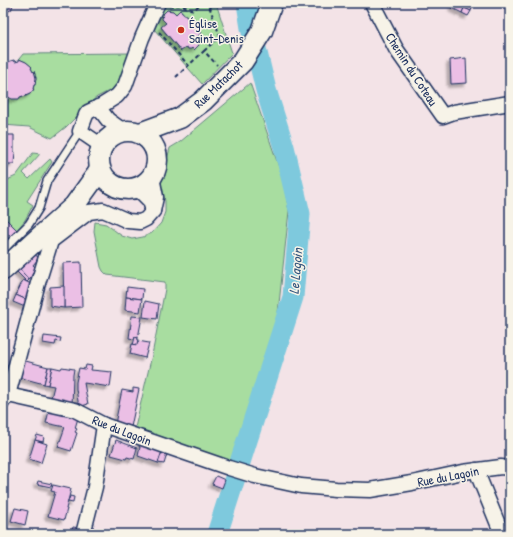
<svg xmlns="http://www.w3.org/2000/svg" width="513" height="537" font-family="'Patrick Hand',sans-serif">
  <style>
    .green { fill: #a8dda0; stroke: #62867f; fill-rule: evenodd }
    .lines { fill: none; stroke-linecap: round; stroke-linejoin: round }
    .river { stroke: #7ec9dd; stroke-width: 21 }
    .building { fill: #ebbfe5; stroke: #1b2f5e; filter: url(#shadow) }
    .lane-casing { stroke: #1b2f5e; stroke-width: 10 }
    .street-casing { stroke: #1b2f5e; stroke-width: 17 }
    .secondary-casing { stroke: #1b2f5e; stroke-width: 23 }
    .path { stroke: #1b2f5e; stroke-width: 2; stroke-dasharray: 4 3; stroke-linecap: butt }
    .lane { stroke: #f7f3e8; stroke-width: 7 }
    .street { stroke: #f7f3e8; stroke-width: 14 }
    .secondary { stroke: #f7f3e8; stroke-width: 20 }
    .poi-dot { fill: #c8321e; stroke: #f7f3e8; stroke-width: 1.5 }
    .labels { text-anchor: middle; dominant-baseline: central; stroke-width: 3; stroke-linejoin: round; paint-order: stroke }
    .poi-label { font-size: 13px; fill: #1b2f5e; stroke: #f7f3e8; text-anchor: start }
    .street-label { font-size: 13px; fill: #1b2f5e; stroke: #f7f3e8 }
    .water-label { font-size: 14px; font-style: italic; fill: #34567e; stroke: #f7f3e8 }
  </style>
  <defs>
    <filter id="shadow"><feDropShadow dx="-3.5" dy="3.5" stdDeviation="1" flood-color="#0004"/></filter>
  </defs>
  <rect width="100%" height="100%" fill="#f3e3e7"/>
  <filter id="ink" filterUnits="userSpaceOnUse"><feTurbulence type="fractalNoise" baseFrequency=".025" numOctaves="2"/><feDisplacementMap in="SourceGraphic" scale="8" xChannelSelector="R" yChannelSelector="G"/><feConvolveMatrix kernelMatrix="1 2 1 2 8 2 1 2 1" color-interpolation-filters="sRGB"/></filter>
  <g filter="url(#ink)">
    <g class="green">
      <path d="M179,3L186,6L192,3H216L232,53L202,84L154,29L157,12L165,5ZM167,10L173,11L176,14L181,10L201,33L197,37L198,43L199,45L194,50L192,48L188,49L187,47L181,51L161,28L166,23L163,19V14Z"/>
      <polygon points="132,53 120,80 115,88 97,97 91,102 66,127 52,138 29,127 3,125 3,92 4,92 7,94 6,96 20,97 23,96 24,97 30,94 34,90 33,89 34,85 35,85 36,78 34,71 33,72 31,68 32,67 26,62 19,59 23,54"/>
      <polygon points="250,83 282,176 289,211 278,313 267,352 255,386 232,465 134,432 152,355 165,289 165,282 107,275 103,271 101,267 94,231 95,222 106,224 122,236 132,239 143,237 152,233 161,223 165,212 165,201 163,193 161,184 170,148 180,142"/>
      <polygon points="33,153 40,154 23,173 29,179 50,159 52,162 27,201 33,205 25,220 17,230 3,216 3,182 16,176"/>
    </g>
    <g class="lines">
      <polyline class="river" points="217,534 293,297 300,214 284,147 266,90 251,28 247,3"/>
    </g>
    <g class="building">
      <polygon points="3,3 13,3 12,8 11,10 7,11 7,9 3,9"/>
      <polygon points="451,3 474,3 471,11 464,8 462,13 452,8 454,4"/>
      <polygon points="464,8 471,11 468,16 462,13"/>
      <polygon points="167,10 173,11 176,14 180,10 201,33 197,37 199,38 199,42 198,43 199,45 194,50 192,48 191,49 188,49 187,47 181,51 161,27 166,23 162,19 163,14"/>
      <polygon points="466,58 467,83 451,84 450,60"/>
      <polygon points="19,59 26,62 32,67 31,68 33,72 34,71 36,78 35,85 34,85 33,89 34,89 30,94 23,97 23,96 20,97 19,99 12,99 6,96 7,94 4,92 3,92 3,66 7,62 14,60 15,62 19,61"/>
      <polygon points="3,135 14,135 14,152 15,152 14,164 6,164 6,167 4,167 4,172 3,171"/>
      <polygon points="3,216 17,230 10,236 3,230"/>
      <polygon points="32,252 39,258 33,265 36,268 29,280 17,266"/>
      <polygon points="81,262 82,307 64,308 63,263"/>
      <polygon points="17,266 29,280 27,282 14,269"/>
      <polygon points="23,280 31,284 27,300 16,295"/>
      <polygon points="64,286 64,308 50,306 50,287"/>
      <polygon points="127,287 143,289 142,299 126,297"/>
      <polygon points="16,295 27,300 25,307 13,302"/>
      <polygon points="126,297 142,299 140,312 125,310"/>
      <polygon points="145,301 159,304 157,319 143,317"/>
      <polygon points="132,316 142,317 138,338 135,337 134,339 129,338"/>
      <polygon points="44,336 61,338 60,342 56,341 55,345 43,343"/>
      <polygon points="135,337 138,338 137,345 133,345"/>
      <polygon points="138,341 149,343 145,358 130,354 132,344 137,345"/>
      <polygon points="22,360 48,367 44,384 18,377"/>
      <polygon points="86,365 92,366 91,370 112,372 110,387 84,383 88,404 79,407 76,389 76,382 79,368 85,369"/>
      <polygon points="48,367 52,367 48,385 44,384"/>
      <polygon points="52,367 61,369 62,367 74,369 73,375 72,408 51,398 54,386 48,385"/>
      <polygon points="133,388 139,389 131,427 115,424 122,390 133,392"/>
      <polygon points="49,411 73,416 78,418 75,428 77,429 75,432 77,433 71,451 58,447 65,427 46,423"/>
      <polygon points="37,435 44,437 43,442 35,440"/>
      <polygon points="35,440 47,444 41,463 29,459"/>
      <polygon points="116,440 137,448 134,459 127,457 126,459 111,455"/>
      <polygon points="141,441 163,449 158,463 138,456 140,447 139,447"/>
      <polygon points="163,449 168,451 164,464 158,463"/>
      <polygon points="216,476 225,480 222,488 212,484"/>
      <polygon points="38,481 52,484 51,487 37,484"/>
      <polygon points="53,485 71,489 66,509 67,509 64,520 48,516 55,492 51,491"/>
      <polygon points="70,496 74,497 73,503 68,502"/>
      <polygon points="15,508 28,511 25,525 11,521"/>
      <polygon points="73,527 79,528 77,534 68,534 69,532 71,533"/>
    </g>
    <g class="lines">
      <g class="lane-casing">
        <polyline id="lane" points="3,250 29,224 39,208 47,181 72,143 80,131"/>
      </g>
      <g class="street-casing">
        <g id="street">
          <polyline points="372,3 396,49 443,116 454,112 510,103"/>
          <polyline points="98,107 108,120 122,130"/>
          <polyline points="102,146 80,131 86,115 88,112 101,106 117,96 125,86 142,38 153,13 158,3"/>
          <polyline points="136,187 150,201 153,211"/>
          <polyline points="8,395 75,410 104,425 229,468 255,476 301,486 336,489 370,490 412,483 463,472 501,467 510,468"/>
          <polyline points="3,401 8,395 38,283 51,241 89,212 103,210 110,213 128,221 140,222 146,219 153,211 156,197 152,177"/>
          <polyline points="476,470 502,534"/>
          <polyline points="83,534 95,487 104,425"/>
        </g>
      </g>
      <g class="secondary-casing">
        <g id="secondary">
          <circle cx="128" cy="160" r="29"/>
          <polyline points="140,133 180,118 203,101 243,61 262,31 272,3"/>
          <polyline points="3,270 74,206 100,170"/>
        </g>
      </g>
      <g class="path">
        <path d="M169,6C172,6 176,5 179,5C189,7 193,15 200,3"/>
        <polyline points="159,32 189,66"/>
        <polyline points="204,51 220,36 208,3"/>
        <polyline points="176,77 204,51 217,65"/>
      </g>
      <use href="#lane" class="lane"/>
      <use href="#street" class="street"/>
      <use href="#secondary" class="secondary"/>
    </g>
  </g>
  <circle class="poi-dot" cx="181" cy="30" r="4"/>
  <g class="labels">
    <g class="poi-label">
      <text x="189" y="23">Église<tspan x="189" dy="15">Saint-Denis</tspan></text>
    </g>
    <g class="street-label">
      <text transform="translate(412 69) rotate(57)">Chemin du Coteau</text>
      <text transform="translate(218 84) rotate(-44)">Rue Matachot</text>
      <text transform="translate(122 430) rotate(21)">Rue du Lagoin</text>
      <text transform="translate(448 476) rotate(-11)">Rue du Lagoin</text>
    </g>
    <g class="water-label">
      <text transform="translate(295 271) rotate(-85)">Le Lagoin</text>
    </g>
  </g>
  <rect width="513" height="537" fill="none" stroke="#f7f3e8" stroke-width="16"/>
  <rect x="8" y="8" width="497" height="521" fill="none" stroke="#1b2f5e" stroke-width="1.5" filter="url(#ink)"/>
</svg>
